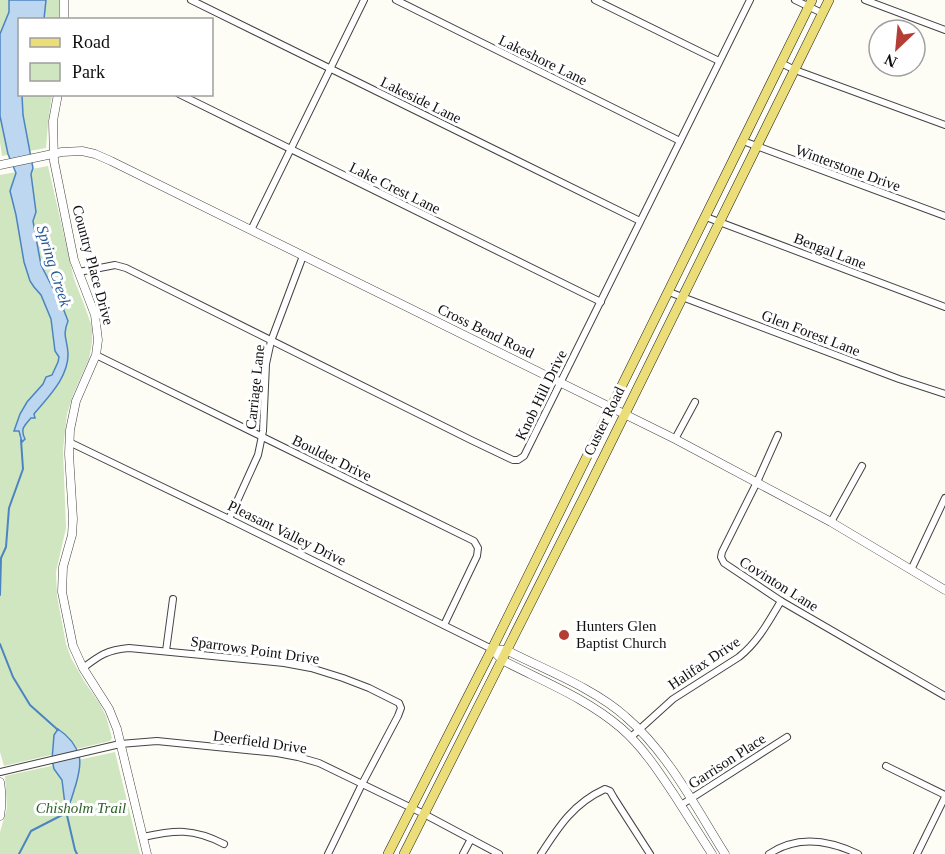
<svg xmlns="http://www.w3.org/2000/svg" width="945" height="854" font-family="Georgia,serif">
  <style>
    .green { fill: #cfe6c0 }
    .water { fill: #bed7f1; stroke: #4c84c1; stroke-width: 1.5 }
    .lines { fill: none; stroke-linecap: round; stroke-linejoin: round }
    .stream { stroke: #4c84c1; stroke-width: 2 }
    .minor-casing { stroke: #434343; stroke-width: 8 }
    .tertiary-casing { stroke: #434343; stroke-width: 9 }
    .primary-casing { stroke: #212121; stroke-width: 10 }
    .minor { stroke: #fff; stroke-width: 6 }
    .tertiary { stroke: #fff; stroke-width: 8 }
    .primary { stroke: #ebdd77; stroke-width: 9 }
    .poi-dot { fill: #b43e35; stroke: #fff; stroke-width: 2 }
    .labels { text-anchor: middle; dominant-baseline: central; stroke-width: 6; stroke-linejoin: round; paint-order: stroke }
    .street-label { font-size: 15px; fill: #101010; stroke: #fff }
    .poi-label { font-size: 15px; fill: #101010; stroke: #fff; text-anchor: start }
    .park-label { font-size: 15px; font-style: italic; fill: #2b6326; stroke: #fff }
    .water-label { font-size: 16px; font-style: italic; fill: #245797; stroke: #fff }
  </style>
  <rect width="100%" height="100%" fill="#fefdf5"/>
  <g class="green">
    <polygon points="0,0 59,0 59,19 20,20 20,94 52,95 48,123 46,148 2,156 0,142"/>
    <polygon points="48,166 74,279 85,307 92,327 92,343 89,359 73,395 67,414 63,450 66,528 56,572 57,596 66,644 71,658 84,681 100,704 106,716 112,738 110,741 4,766 0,752 0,175"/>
    <polygon points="115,752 140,854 0,854 0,832 7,808 5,776"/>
  </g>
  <g class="water">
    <path d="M9,0H46L44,19L20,20V94L22,95L23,115L33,168L31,174L36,212L33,221L41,265L63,308L68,321C62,336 67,338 68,353C69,377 48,397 34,414L35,418H31C24,426 20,429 25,439L22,442L19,431H14L20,414L27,402L43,384L46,377L52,375L58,362L59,357L55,351L51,319L41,295L34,287L30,281L24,262L16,215L10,191L16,173L8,154L0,116V34L9,12Z"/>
    <path d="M58,729C67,735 76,745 79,756C83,768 71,801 66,813L62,780L54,769L52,760L54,735Z"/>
  </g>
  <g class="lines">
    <g class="stream">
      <polyline points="0,595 1,558 6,547 9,508 23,469 21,440"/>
      <polyline points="0,644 13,677 30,705 58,730"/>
      <polyline points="66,811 75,850 77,854"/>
      <polyline points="19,854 31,831 66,813"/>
    </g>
    <g class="minor-casing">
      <g id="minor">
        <polyline points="191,0 640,221"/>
        <polyline points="396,0 680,141"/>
        <polyline points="595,0 719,61"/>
        <polyline points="795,0 822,13"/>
        <polyline points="865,0 945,30"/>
        <polyline points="781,63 795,70 945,125"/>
        <polyline points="179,94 601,302"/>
        <polyline points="743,141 945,216"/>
        <polyline points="706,217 945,307"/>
        <polyline points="251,230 364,0"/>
        <polyline points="79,272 115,265 126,268 471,440 513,460 518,460 524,456 750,0"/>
        <polyline points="669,292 899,379 945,394"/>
        <polyline points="96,355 474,541 478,548 477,556 444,625"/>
        <polyline points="778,435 757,482 722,552 721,557 724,563 781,601 945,696"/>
        <polyline points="675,439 695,402"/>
        <polyline points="69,442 229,519 492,649"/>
        <polyline points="229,519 258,455 263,431 266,364 271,341 303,256"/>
        <polyline points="831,522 862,466"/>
        <polyline points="911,570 945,498"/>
        <polyline points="166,651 173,599"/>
        <path d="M83,668C100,655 107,650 129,648L284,663L311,668L343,678L369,688L399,703L401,708L398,716L362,784L328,854"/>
        <path d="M631,737L673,699L739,657C758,642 769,621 781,601"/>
        <polyline points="886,766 945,795"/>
        <polyline points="0,772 120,744 157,741 277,753 298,757 319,763 424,814 499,854"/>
        <polyline points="681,805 787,737"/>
        <path d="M143,837C175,830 193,828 224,844"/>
        <polyline points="463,854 471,839"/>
        <path d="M541,854C559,826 574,803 605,789L610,791L614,798L650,854"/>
        <path d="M769,854C797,835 829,840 858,854"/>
        <polyline points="917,854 945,797"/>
      </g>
    </g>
    <g class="tertiary-casing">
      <g id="tertiary">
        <polyline points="64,0 64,20"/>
        <polyline points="58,94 53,121 54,161 74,260 95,315 98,340 96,355 76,401 70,430 69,454 73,519 72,535 63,567 62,592 73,646 83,668 109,709 117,729 147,854"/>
        <polyline points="0,165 62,152 82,151 95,154 111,161 675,439 831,522 945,590"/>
        <path d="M492,649L506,650C545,670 594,688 626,717C668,753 696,808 725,854"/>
        <path d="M492,649L502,660C542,681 586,698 621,728C643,747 659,772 675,796C687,815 700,835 712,854"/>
        <path d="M0,782C2,794 2,805 0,816"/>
      </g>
    </g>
    <g class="primary-casing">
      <g id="primary">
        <polyline points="388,854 492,649 812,0"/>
        <polyline points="404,854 586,493 829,0"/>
      </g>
    </g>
    <use href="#minor" class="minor"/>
    <use href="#tertiary" class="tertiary"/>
    <use href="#primary" class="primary"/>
  </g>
  <circle class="poi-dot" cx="564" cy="635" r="6"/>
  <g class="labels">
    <g class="street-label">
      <text transform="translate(543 60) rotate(26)">Lakeshore Lane</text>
      <text transform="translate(421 100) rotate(26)">Lakeside Lane</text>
      <text transform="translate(848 168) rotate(20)">Winterstone Drive</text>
      <text transform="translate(395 188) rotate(26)">Lake Crest Lane</text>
      <text transform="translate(830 251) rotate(21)">Bengal Lane</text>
      <text transform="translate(93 265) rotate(75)">Country Place Drive</text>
      <text transform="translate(486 331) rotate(26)">Cross Bend Road</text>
      <text transform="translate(811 333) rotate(21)">Glen Forest Lane</text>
      <text transform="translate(255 387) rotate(-84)">Carriage Lane</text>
      <text transform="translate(541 395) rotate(-64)">Knob Hill Drive</text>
      <text transform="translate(604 421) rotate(-64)">Custer Road</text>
      <text transform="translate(332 458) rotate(26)">Boulder Drive</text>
      <text transform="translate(287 533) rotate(26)">Pleasant Valley Drive</text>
      <text transform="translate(779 584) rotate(32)">Covinton Lane</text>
      <text transform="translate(255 650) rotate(8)">Sparrows Point Drive</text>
      <text transform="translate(704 663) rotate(-34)">Halifax Drive</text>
      <text transform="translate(260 742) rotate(8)">Deerfield Drive</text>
      <text transform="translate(727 761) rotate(-33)">Garrison Place</text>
    </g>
    <g class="poi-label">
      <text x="576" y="626">Hunters Glen<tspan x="576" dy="17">Baptist Church</tspan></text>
    </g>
    <g class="park-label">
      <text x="81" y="808">Chisholm Trail</text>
    </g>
    <g class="water-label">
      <text transform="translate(54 266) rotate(73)">Spring Creek</text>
    </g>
  </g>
  <rect x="18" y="18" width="195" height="78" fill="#ffffff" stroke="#9f9f9f" stroke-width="1.5"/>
  <rect x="30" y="38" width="30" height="9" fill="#ebdd77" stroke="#9f9f9f" stroke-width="1.5"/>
  <text x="72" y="48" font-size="18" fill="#101010">Road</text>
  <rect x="30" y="63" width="30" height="18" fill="#cfe6c0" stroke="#9f9f9f" stroke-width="1.5"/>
  <text x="72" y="78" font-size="18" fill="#101010">Park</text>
  <g transform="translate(897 48) rotate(206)"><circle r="28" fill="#ffffff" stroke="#9f9f9f" stroke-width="1.5"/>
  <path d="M0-4.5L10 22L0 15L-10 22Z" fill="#b43e35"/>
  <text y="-9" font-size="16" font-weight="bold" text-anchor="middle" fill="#101010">N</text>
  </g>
</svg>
